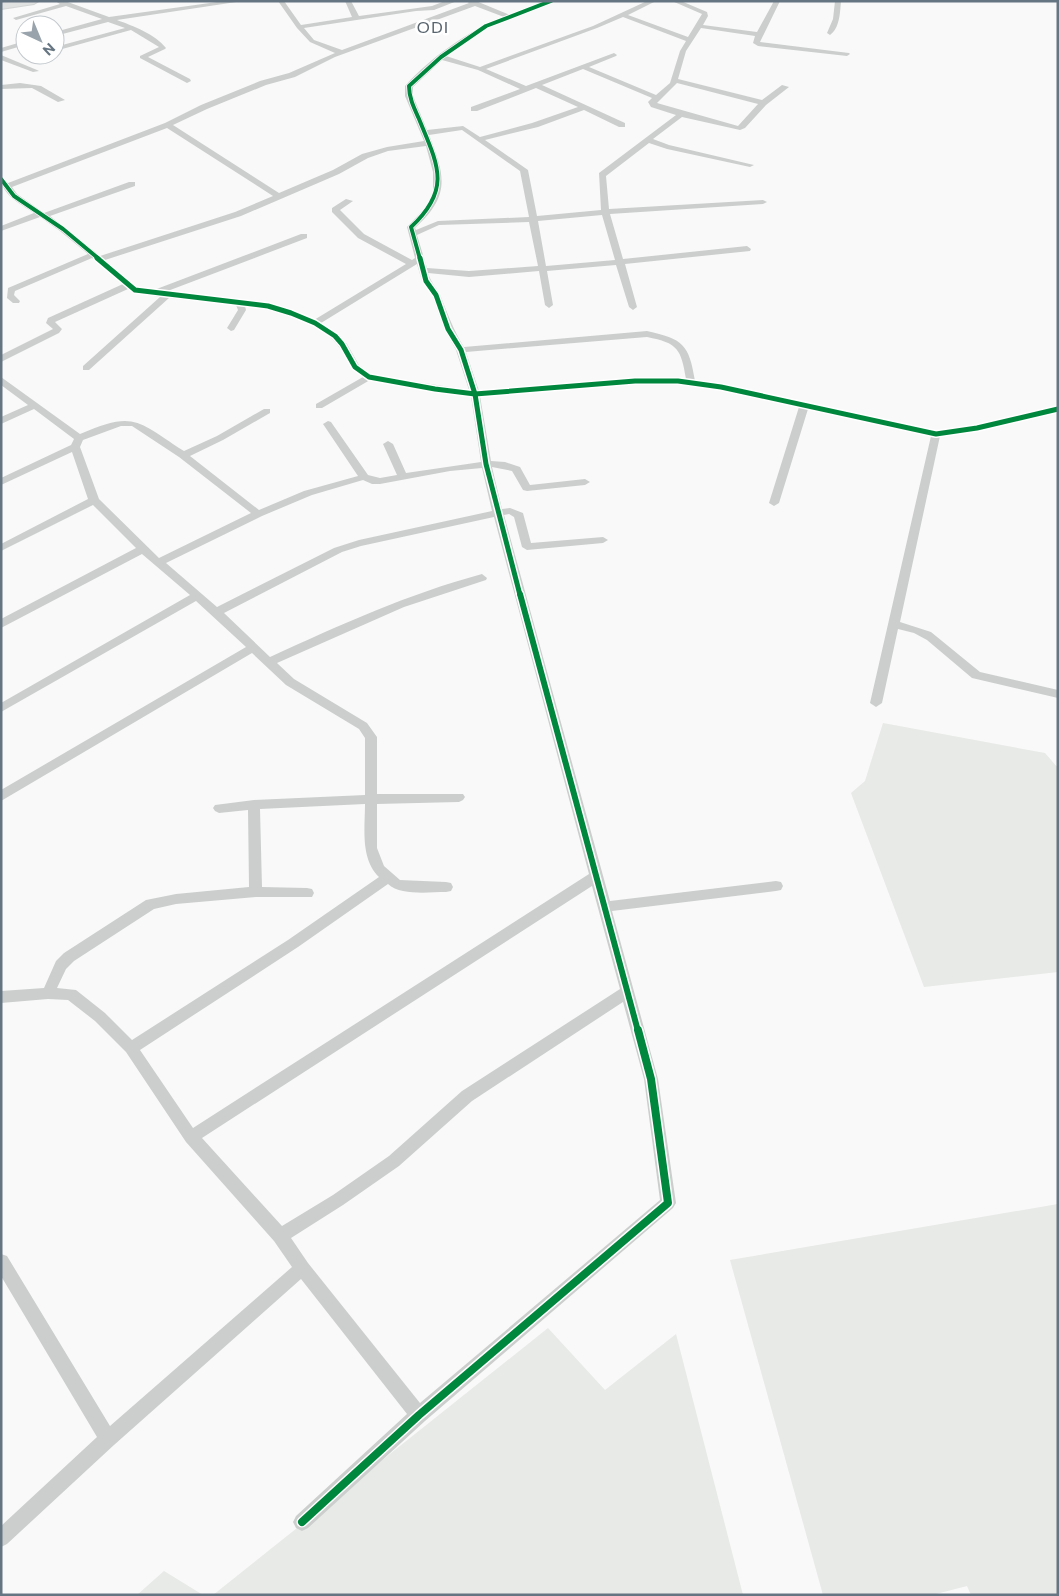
<svg xmlns="http://www.w3.org/2000/svg" width="1059" height="1596" font-family="Commissioner,sans-serif">
  <style>
    .green { fill: #e7eae6 }
    .lines { fill: none; stroke-linecap: round; stroke-linejoin: round }
    .primary-casing { stroke: #d4d5d6; stroke-width: 2 }
    .street { fill: #cccece; fill-rule: evenodd }
    .primary { fill: #e0e1e1; fill-rule: evenodd }
    .cycleway-far3-casing { stroke: #fff; stroke-width: 5.5 }
    .cycleway-far2-casing { stroke: #fff; stroke-width: 8 }
    .cycleway-far1-casing { stroke: #fff; stroke-width: 9 }
    .cycleway-casing { stroke: #fff; stroke-width: 11 }
    .cycleway-far3 { stroke: #00873e; stroke-width: 4 }
    .cycleway-far2 { stroke: #00873e; stroke-width: 5 }
    .cycleway-far1 { stroke: #00873e; stroke-width: 6 }
    .cycleway { stroke: #00873e; stroke-width: 8 }
    .labels { text-anchor: middle; dominant-baseline: central; stroke-width: 5; stroke-linejoin: round; paint-order: stroke }
    .far-quarter-label { font-size: 16px; letter-spacing: 1px; fill: #57636d; stroke: #fff }
  </style>
  <rect width="100%" height="100%" fill="#f9f9f9"/>
  <g class="green">
    <polygon points="883,723 1045,753 1058,768 1058,972 924,987 851,793 865,781"/>
    <polygon points="1058,1204 1058,1595 971,1595 967,1586 932,1595 823,1595 730,1260"/>
    <polygon points="548,1328 605,1390 676,1334 743,1595 213,1595"/>
    <polygon points="164,1571 203,1595 137,1595"/>
  </g>
  <g class="lines">
    <g class="primary-casing">
      <polygon id="primary" points="13,1 39,1 34,4 1,9 1,3"/>
    </g>
    <g class="street">
      <path d="M55,1H65L109,17L224,1H243L117,20C133,26 155,34 166,48L165,49L148,57L190,79L191,81L187,83L140,58V56L159,47L131,30L55,51V47L125,28L108,22L55,36V32L102,19L66,6L16,20L13,18L60,4Z"/>
      <path d="M278,1H284L301,25L352,17L345,1H351L359,16L432,6L445,1H457L434,10L416,11L304,28L314,40L342,50L469,3L466,1H476L510,15L544,1H554L488,27L446,56L480,67L593,26L647,1H656L628,15L688,37L702,14L672,1H681L707,12L708,16L703,25L757,32L774,1H780L760,42L849,53L850,54L847,56L758,46L753,43L755,36L701,28L686,51L678,79L762,100L782,85L789,87L766,105L745,128L740,130L682,117L653,139L669,145L754,165L750,167L667,149L649,143L606,176L609,209L763,200L767,202L763,204L610,214L623,259L747,246L751,249L750,251L625,264L637,307L633,310L629,307L616,265L547,271L553,305L549,308L545,305L539,271L469,277L428,273C431,283 437,288 441,297C448,315 454,331 464,347L647,331C683,339 689,344 695,381L721,384L936,431L977,425L1058,406V412L977,431L940,436L900,622L931,632L980,672L1058,690V698L972,678L927,640L914,633L898,629L882,703L876,707L870,703L931,436L808,409L779,503L774,506L769,503L799,407L721,390L678,384H635L480,396L491,461L505,462L520,467L530,485L585,479L590,482L585,485L527,491L523,490L512,471L492,467L502,509L510,508L523,513L531,543L603,537L608,540L603,543L527,550L522,547L514,517L509,514L504,515L610,901L776,881L781,882L783,886L781,890L776,891L612,911L658,1079L676,1203L673,1208L425,1421L308,1528L302,1531L296,1528L293,1522L296,1516L407,1414L301,1279L114,1445L7,1544L1,1547V1526L97,1437L1,1276V1254L7,1256L110,1426L292,1267L274,1241L186,1142L126,1052L95,1021L68,1000L48,999L1,1003V991L44,988L56,961L64,953L146,900L176,894L249,887L248,810L219,813L215,811L213,808L215,805L254,800L365,795V738L359,729L286,685L252,653L1,801V790L246,647L196,601L1,712V703L190,595L142,554L1,628V619L136,548L93,505L1,551V544L88,499L72,452L1,485V478L71,445L74,439L34,409L1,424V417L28,405L1,385V377L80,434C135,410 137,421 184,451L217,436L264,409H270V413L223,440L190,456L259,510L304,491L358,476L323,424L328,421L331,422L368,475L380,478L397,475L383,444L388,441L393,444L406,473L481,462L471,396L370,380L322,408H316V404L363,377C347,365 346,354 334,341C315,319 273,309 245,306L246,310L234,330L231,331L227,328L238,310L236,305L169,298L89,370H83V366L160,297L135,293L128,289L55,322L62,329L59,333L1,362V355L53,329L46,323L48,318L123,284L92,258L15,291L14,295L20,301L19,303H13L7,298L8,288L88,254L60,231L40,217L1,231V226L34,213C21,204 1,195 1,177L8,183L165,123L201,105L260,81L289,73L335,53L310,42L297,28ZM475,6L504,17C468,31 431,57 405,86V96L424,141L387,147L362,154L333,170L279,193L173,125L207,109L266,85L295,77L335,57ZM623,17L686,41L680,51L670,83L656,95L589,67L616,56L617,55L614,53L526,86L486,69L597,28ZM442,60L478,70L520,89L471,107V111H477L536,88L578,107L532,123L480,137L463,126L427,130L413,96V87ZM583,69L652,98L648,102L651,107L676,115L599,173L601,210L537,216L528,170L485,140L538,127L584,110L619,127H625V123L542,85ZM677,83L758,104L738,126L657,103ZM167,128L273,196L235,212L100,256L50,216L135,186V182H129L44,213L17,194L12,187ZM462,130L520,171L529,217L438,221L416,230L415,228C451,195 445,176 429,135ZM426,146L433,172V193L427,206L407,227L415,258L412,260L364,234L340,210L353,201L346,199L332,208V212L358,238L406,264L314,320L268,303L165,292L307,238V234H301L154,290L138,288L105,260L241,216L339,174L368,158L388,151ZM602,215L615,260L546,266L538,221ZM529,222L538,266L469,271L427,268L417,235L439,225ZM417,264L422,281L432,295L444,329L456,350L469,390L372,375L359,365L347,344L338,334L321,323ZM647,337C678,343 681,349 686,379L635,378L479,391L466,352ZM121,426H132L179,457L251,513L159,558L99,499L80,447L83,440ZM482,468L492,511L359,540L334,548L217,607L166,563L262,516L312,495L363,480L372,484H380L450,471ZM494,517L589,874L193,1128L140,1050L298,947L388,884C401,896 429,892 446,892L451,891L453,887L451,883L446,882L400,880L384,866L377,848V804L459,802L463,800L465,797L463,794H377V737L367,723L294,679L277,663L404,607L486,580L487,578L482,574C408,594 340,625 270,657L224,613L342,552L361,546ZM365,804C365,827 360,859 379,877L288,940L132,1040L105,1013L76,990L57,988L66,969L74,961L154,909L176,904L256,897H312L314,893L312,889L307,888L262,887L260,809ZM592,886L620,989L462,1091L389,1156L333,1195L282,1226L202,1138ZM623,1002L644,1079L660,1200L420,1403L308,1263L291,1238L343,1205L399,1166L472,1101Z"/>
      <path d="M835,1H841C840,12 840,28 830,35L827,33L833,19Z"/>
      <polygon points="25,41 25,45 1,52 1,48"/>
      <polygon points="1,55 37,70 39,71 33,72 1,60"/>
      <polygon points="20,83 41,86 65,100 58,102 32,88 1,89 1,85"/>
    </g>
    <use href="#primary" class="primary"/>
    <g class="cycleway-far3-casing">
      <g id="cycleway-far3">
        <polyline points="1,179 14,196 63,229 99,259"/>
        <path d="M420,259L411,227C452,189 438,165 419,119C414,108 409,98 409,86L441,57L486,26L551,1"/>
      </g>
    </g>
    <g class="cycleway-far2-casing">
      <g id="cycleway-far2">
        <polyline points="97,258 135,290 268,306 291,313 315,323 335,336 342,344 355,367 369,377 435,389 475,394 635,381 678,381 721,387 936,434 977,428 1058,409"/>
        <polyline points="420,258 426,281 436,295 448,329 461,350 475,394 486,464 520,595"/>
      </g>
    </g>
    <g class="cycleway-far1-casing">
      <polyline id="cycleway-far1" points="520,594 638,1031"/>
    </g>
    <g class="cycleway-casing">
      <polyline id="cycleway" points="302,1522 419,1415 668,1203 651,1079 638,1030"/>
    </g>
    <use href="#cycleway-far3" class="cycleway-far3"/>
    <use href="#cycleway-far2" class="cycleway-far2"/>
    <use href="#cycleway-far1" class="cycleway-far1"/>
    <use href="#cycleway" class="cycleway"/>
  </g>
  <g class="labels">
    <g class="far-quarter-label">
      <text x="433" y="26">ODI</text>
    </g>
  </g>
  <rect width="1059" height="1596" fill="none" stroke="#667582" stroke-width="5"/>
  <g transform="translate(40 40) rotate(136)"><circle r="24" fill="#ffffff" stroke="#c2c8cd"/>
  <path d="M0-4L9 19L0 12L-9 19Z" fill="#99a3ac"/>
  <text y="-8" font-size="14" font-weight="bold" text-anchor="middle" fill="#667582">N</text>
  </g>
</svg>
